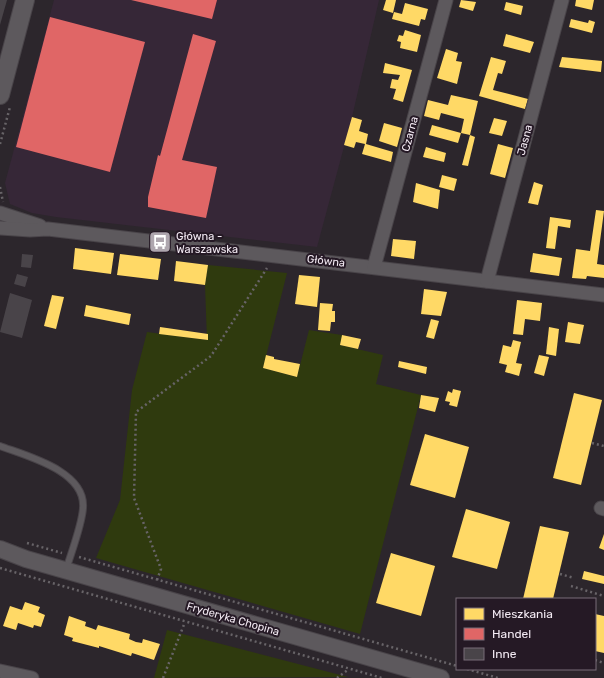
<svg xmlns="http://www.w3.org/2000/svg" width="604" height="678" font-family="Rubik,sans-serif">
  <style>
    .built { fill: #362737 }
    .green { fill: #2f3a0e }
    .homes { fill: #ffd966 }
    .shops { fill: #e06666 }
    .building { fill: #494449 }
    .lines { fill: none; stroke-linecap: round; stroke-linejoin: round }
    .service-casing { stroke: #494449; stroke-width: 8 }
    .minor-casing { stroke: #494449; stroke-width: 15 }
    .tertiary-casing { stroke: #494449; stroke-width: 18 }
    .secondary-casing { stroke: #494449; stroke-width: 20 }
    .path { stroke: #686468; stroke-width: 2.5; stroke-dasharray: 2 3; stroke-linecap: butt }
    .service { stroke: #5d595d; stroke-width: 6 }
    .minor { stroke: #5d595d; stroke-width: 13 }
    .tertiary { stroke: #5d595d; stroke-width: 16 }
    .secondary { stroke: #5d595d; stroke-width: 18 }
    .labels { text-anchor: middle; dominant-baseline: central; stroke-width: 4; stroke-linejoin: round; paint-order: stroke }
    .street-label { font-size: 11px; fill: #f4ebf4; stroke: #251925 }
    .poi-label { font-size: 11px; fill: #f4ebf4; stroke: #251925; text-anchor: start }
  </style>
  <rect width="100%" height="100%" fill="#2c262c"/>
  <polygon class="built" points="54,0 379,0 352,117 317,247 56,217 32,213 10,204 5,183"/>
  <g class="green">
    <polygon points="208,265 287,273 263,368 297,377 309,330 342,335 340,345 383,355 376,384 421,395 360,634 96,558 120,500 132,390 147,332 207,340 205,285"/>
    <polygon points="167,630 348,677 154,678"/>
  </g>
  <g class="homes">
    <polygon points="386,0 396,0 393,13 383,10"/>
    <polygon points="461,0 476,2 473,11 459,7"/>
    <polygon points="576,0 594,0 592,10 575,6"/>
    <polygon points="506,2 523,6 521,15 504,10"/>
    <polygon points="405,3 428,9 425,20 421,19 419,26 392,19 394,12 402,14"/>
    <polygon points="571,19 588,23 589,20 595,22 592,33 569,27"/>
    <polygon points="405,30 421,35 417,52 400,48 401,42 397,41 399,35 403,36"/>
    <polygon points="506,34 534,42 530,53 503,46"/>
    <polygon points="446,49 458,53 456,61 462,62 457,84 437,78"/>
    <polygon points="491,57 506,61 502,74 498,73 493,90 528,99 525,109 479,96"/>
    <polygon points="562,57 602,61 601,72 559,67"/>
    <polygon points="385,63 412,70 403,102 393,99 396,89 390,88 392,79 398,80 400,75 383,73"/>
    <polygon points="451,95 478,101 470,135 461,133 458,143 429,135 432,125 461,133 464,119 441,113 439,120 424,116 428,100 448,105"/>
    <polygon points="352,117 362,120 359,131 368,134 366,144 393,152 391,162 362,154 365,144 356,142 354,148 344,145"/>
    <polygon points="494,118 507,121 502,136 489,133"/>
    <polygon points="384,123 402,128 397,147 379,141"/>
    <polygon points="470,135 475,137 468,166 462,165"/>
    <polygon points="498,144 513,148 505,178 490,174"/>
    <polygon points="426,147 446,153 444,162 423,157"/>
    <polygon points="442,175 457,179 454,191 439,187"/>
    <polygon points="534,182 543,185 538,205 528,203"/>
    <polygon points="416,183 440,190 438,209 413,202"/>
    <polygon points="596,210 604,211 597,264 604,265 604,278 587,276 586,279 572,278 576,249 590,251"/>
    <polygon points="550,217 571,220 570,228 558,226 555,249 546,248"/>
    <polygon points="393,239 416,241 414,259 391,256"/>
    <polygon points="75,248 114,253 111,274 73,269"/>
    <polygon points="533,253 562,258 559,276 530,272"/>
    <polygon points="120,254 161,259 158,280 117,275"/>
    <polygon points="176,261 208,265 205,285 174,281"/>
    <polygon points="299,275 320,277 317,307 295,304"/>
    <polygon points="424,289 447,292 441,316 421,314"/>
    <polygon points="52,295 64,297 56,329 44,326"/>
    <polygon points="517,300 542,303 540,321 525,319 523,335 513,334"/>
    <polygon points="320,303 333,304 332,311 335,311 335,322 331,322 330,331 318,330"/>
    <polygon points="86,305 131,314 129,325 84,316"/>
    <polygon points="431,319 439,321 434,339 426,337"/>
    <polygon points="568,322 584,325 580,344 565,342"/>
    <polygon points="160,327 208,334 208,340 159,334"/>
    <polygon points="549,327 559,329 556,356 546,354"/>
    <polygon points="342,335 361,339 358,349 340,345"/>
    <polygon points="513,340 521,342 516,363 522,364 519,376 505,372 507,365 499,363 503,345 511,347"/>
    <polygon points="266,355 274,357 274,359 300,364 297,377 263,368"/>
    <polygon points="539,355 549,357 544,376 534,373"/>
    <polygon points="399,361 427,367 426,374 398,367"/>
    <polygon points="453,389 461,391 457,407 449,405 450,402 445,401 448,391 452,393"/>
    <polygon points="574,393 602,400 581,485 553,478"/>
    <polygon points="421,395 439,398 435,412 419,408"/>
    <polygon points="425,434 469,447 455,498 410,485"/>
    <polygon points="466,509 510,522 497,569 452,557"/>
    <polygon points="540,526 569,532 553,599 523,599"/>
    <polygon points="604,534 604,550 599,548"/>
    <polygon points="391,553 435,566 421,616 376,603"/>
    <polygon points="584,571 604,576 604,584 582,579"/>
    <polygon points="25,602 40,607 38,612 45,615 41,627 34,625 33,628 18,623 16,630 3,626 10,606 22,610"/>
    <polygon points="595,614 604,616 604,653 595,651"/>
    <polygon points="69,616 86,622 85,626 91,628 96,630 98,625 130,634 129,639 136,642 142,643 143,639 160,644 154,660 132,653 131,656 99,646 99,648 72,641 73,638 64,635"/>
  </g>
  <g class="shops">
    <polygon points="131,0 217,0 212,19"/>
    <polygon points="50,17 145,42 110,172 16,147"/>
    <polygon points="193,34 216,41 182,160 217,167 206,218 148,207 148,197 158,155 160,156"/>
  </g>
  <g class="building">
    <polygon points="0,0 7,0 0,25"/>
    <polygon points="22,254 33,255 31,268 21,267"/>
    <polygon points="17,274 28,277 25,287 14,284"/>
    <polygon points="10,293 32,300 22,338 0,332"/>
  </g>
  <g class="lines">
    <g class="service-casing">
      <path id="service" d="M0,446C27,456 86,471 83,508C82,525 71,553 66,570"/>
    </g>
    <g class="minor-casing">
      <g id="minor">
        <polyline points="0,213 40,226"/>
        <polyline points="0,228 30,230 48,229 604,295"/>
        <polyline points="374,267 446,0"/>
        <polyline points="487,281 562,0"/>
        <polyline points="601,508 604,509"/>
        <polyline points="0,671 32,678"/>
      </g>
    </g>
    <g class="tertiary-casing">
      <polyline id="tertiary" points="0,549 26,559 441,678"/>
    </g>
    <g class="secondary-casing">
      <polyline id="secondary" points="0,95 25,0"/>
    </g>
    <g class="path">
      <polyline points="0,144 10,107"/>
      <polyline points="0,187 3,202"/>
      <polyline points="592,443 604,446"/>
      <polyline points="27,543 62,553"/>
      <polyline points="79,557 457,666"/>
      <polyline points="0,568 382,678"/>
      <polyline points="560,574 574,578"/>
      <polyline points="157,580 161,569 134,498 136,412 211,356 267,268"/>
      <polyline points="571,586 604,596"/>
      <polyline points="595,660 604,663"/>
      <polyline points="467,669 498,678"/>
      <polyline points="163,678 185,622"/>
      <polyline points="337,678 349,669"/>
    </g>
    <use href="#service" class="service"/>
    <use href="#minor" class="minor"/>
    <use href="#tertiary" class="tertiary"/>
    <use href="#secondary" class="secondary"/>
  </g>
  <defs>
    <g id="bus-square" transform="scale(1.15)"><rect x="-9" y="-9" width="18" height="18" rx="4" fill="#aea6ae" stroke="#251925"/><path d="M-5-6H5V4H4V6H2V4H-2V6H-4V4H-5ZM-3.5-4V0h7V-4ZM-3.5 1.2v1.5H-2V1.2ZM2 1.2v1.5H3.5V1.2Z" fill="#fff"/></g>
  </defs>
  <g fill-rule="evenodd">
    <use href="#bus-square" x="160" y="242"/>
  </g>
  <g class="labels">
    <g class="street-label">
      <text transform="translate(410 134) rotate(-75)">Czarna</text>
      <text transform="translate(525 140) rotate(-75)">Jasna</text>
      <text transform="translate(326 261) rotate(7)">Główna</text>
      <text transform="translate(233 619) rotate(16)">Fryderyka Chopina</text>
    </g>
    <g class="poi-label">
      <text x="176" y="236">Główna -<tspan x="176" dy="13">Warszawska</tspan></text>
    </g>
  </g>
  <rect x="456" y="598" width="140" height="72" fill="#251925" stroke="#786d78"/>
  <rect x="464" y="608" width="20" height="12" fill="#ffd966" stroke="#786d78"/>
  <text x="492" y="618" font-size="12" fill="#f4ebf4">Mieszkania</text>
  <rect x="464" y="628" width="20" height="12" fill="#e06666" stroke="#786d78"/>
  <text x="492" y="638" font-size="12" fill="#f4ebf4">Handel</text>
  <rect x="464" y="648" width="20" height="12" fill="#494449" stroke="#786d78"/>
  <text x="492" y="658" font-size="12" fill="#f4ebf4">Inne</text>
</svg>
